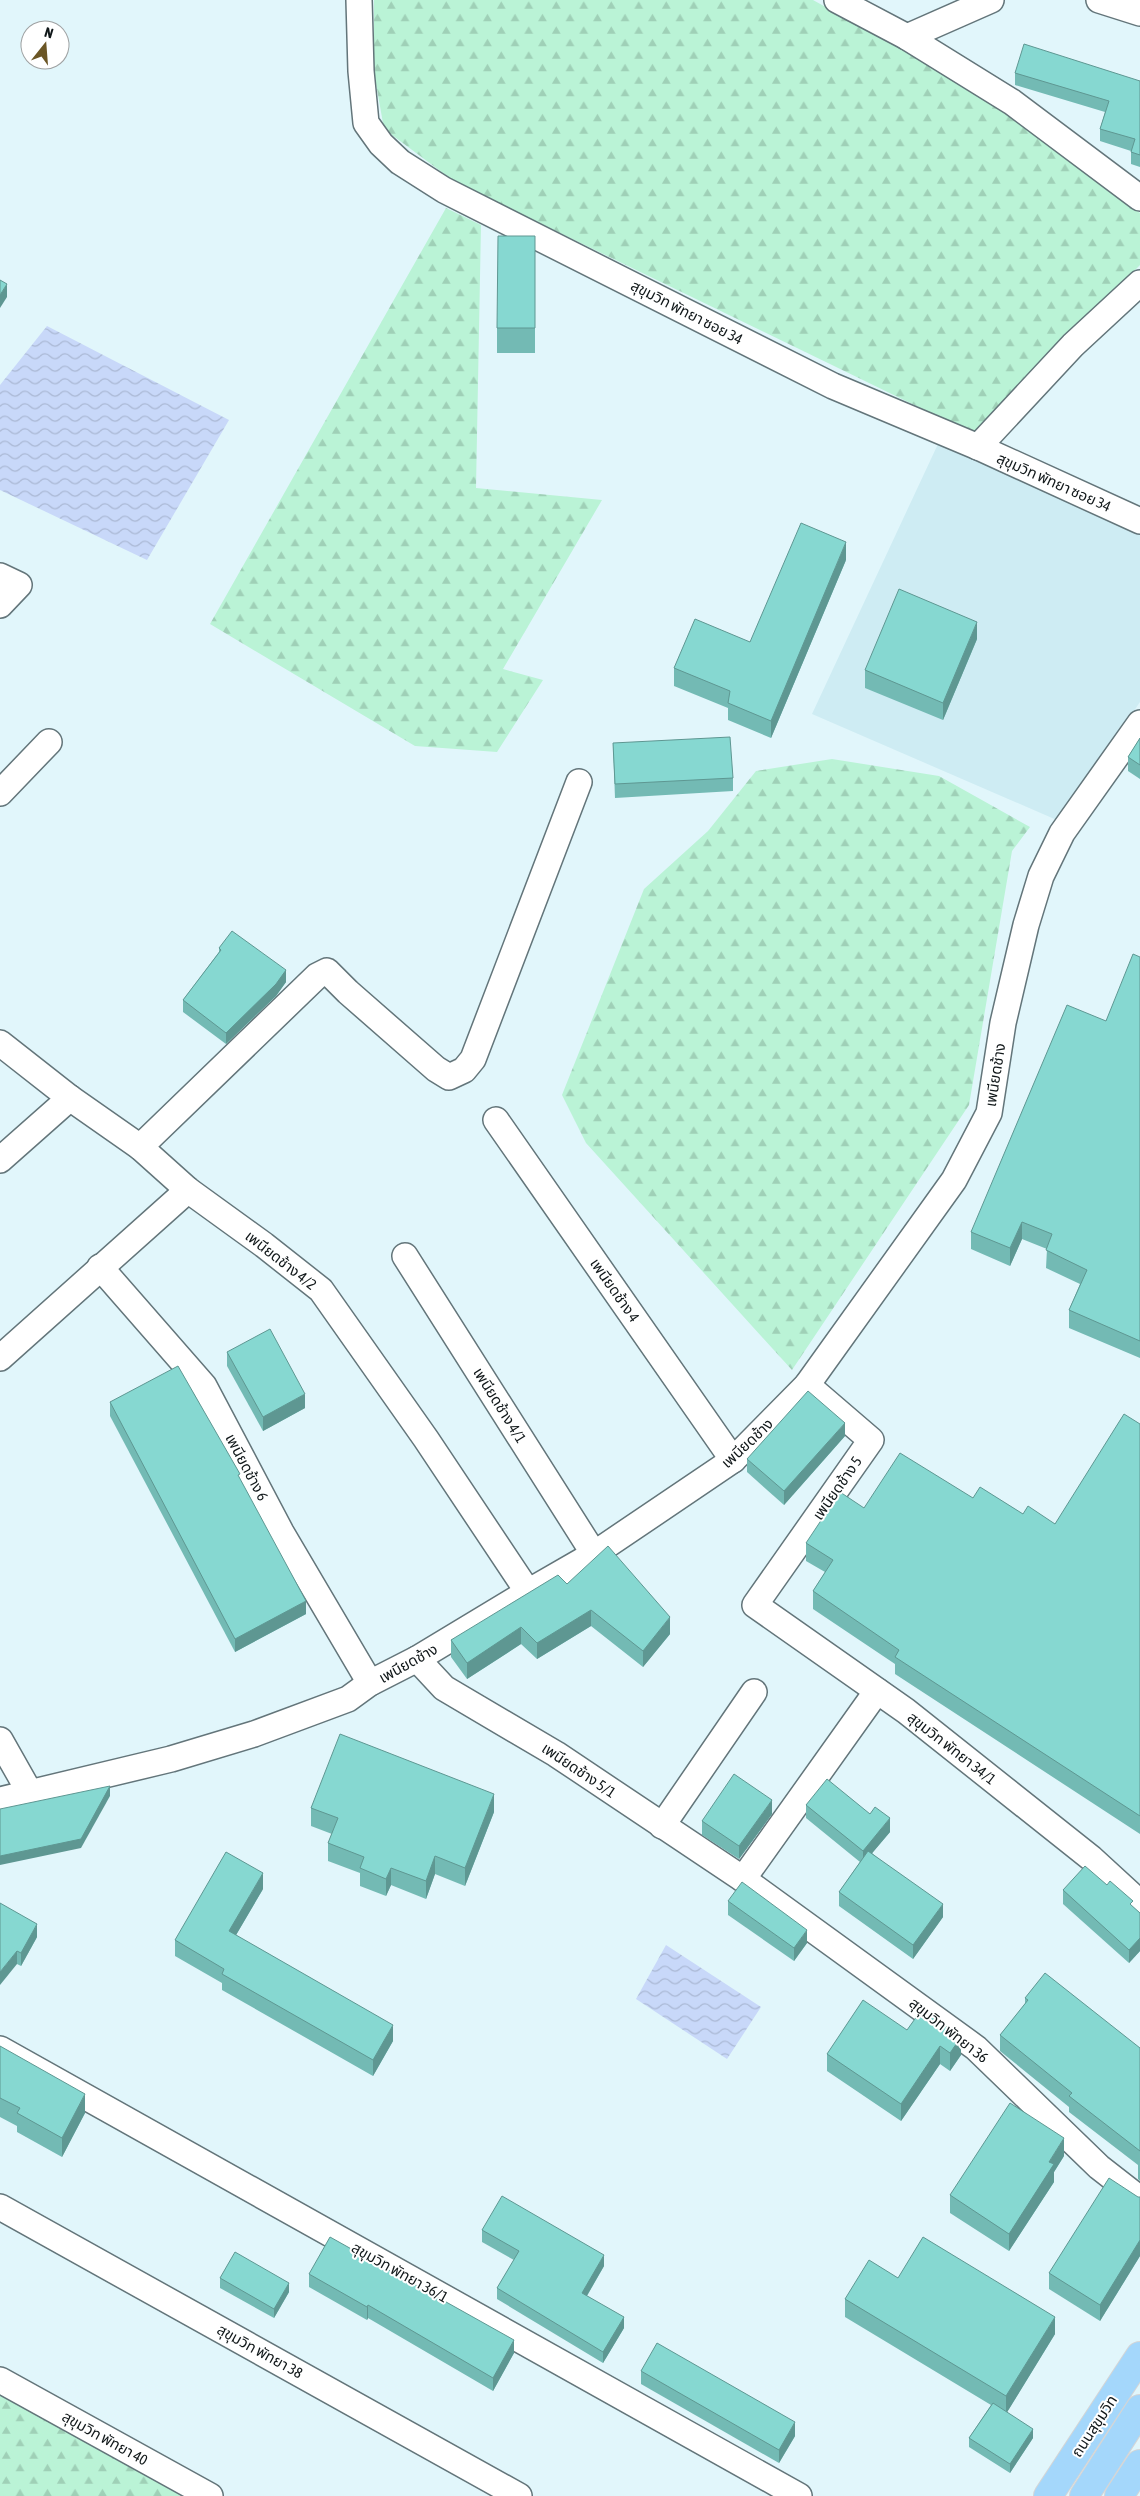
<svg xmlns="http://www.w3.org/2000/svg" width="1140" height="2496" font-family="'Asap Condensed','Noto Sans Thai',sans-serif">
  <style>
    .built { fill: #ceecf3 }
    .forest { fill: url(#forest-firs) }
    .water { fill: url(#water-waves) }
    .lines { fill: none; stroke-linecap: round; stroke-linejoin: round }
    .minor-casing { stroke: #63757a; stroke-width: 28 }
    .highway-casing { stroke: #d4d5d6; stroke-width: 30 }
    .minor { stroke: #fff; stroke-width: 25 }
    .highway { stroke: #a4d7fb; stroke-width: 28 }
    .wall { fill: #73bab4 }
    .shaded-wall { fill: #5e9792 }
    .building { fill: #86d8d1; stroke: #5e9792 }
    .labels { text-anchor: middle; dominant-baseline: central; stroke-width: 4; stroke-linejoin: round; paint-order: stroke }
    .street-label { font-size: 15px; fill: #101719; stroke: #fff }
  </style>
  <defs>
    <pattern id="forest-firs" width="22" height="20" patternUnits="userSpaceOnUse" patternTransform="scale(1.25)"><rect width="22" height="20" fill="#baf3d6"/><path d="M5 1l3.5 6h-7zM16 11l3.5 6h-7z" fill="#9fd0b7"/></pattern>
    <pattern id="water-waves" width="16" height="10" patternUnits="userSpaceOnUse" patternTransform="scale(1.25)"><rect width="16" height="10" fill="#c8d8f9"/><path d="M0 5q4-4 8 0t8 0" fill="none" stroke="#abb9d5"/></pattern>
  </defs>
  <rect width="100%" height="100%" fill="#e1f6fb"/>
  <polygon class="built" points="938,444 1140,533 1140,702 1059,821 812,714"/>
  <g class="forest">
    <polygon points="374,0 813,0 971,87 1140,213 1140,265 974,434 455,182 384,129 374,72"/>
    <polygon points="446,208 481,225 476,488 602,500 503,669 543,680 497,752 415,746 210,624"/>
    <polygon points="832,759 939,776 1030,827 1012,851 969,1105 792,1370 586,1143 562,1095 644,889 708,831 756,771"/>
    <polygon points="0,2393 187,2496 0,2496"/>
  </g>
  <g class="water">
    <polygon points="47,326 229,420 147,560 0,490 0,385"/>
    <polygon points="666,1945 761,2007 727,2059 636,1999"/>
  </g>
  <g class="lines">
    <g class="minor-casing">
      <g id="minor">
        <polyline points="359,0 361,71 366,123 381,144 400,162 444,190 833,386 978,447 1140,521"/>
        <polyline points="837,0 907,37 1012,102 1140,198"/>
        <polyline points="1099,0 1140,13"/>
        <polyline points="907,37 991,0"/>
        <polyline points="978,447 1073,345 1140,283"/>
        <polyline points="0,576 19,585 0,605"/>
        <polyline points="0,793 49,742"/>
        <polyline points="0,1043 70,1098 140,1147 188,1190 264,1245 321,1290 426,1439 528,1592"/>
        <polyline points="496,1120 733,1460"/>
        <polyline points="140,1147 317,976 327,971 348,992 436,1069 449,1077 464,1070 473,1059 579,782"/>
        <polyline points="0,1160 70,1098"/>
        <polyline points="405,1256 594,1554"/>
        <polyline points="100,1267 204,1386 281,1532 370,1683"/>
        <polyline points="0,1358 188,1190"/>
        <polyline points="807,1385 871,1440 755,1605 906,1711 1091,1858 1140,1903"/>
        <polyline points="417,1659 444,1688 556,1754 743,1879 976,2048 1099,2167 1140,2199"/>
        <polyline points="0,1740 30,1793"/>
        <polyline points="0,1800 171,1759 254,1734 348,1699 370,1683 417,1659 528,1592 594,1554 733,1460 807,1385 954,1180 989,1113 1003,1023 1026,925 1041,876 1062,833 1140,723"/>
        <polyline points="662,1826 754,1692"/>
        <polyline points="743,1879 877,1691"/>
        <polyline points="0,2049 799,2496"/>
        <polyline points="0,2207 519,2496"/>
        <polyline points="0,2380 210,2496"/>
      </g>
    </g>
    <g class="highway-casing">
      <g id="highway">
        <polyline points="1048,2496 1140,2356"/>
        <polyline points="1084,2496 1140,2409"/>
        <polyline points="1119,2496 1140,2464"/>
      </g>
    </g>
    <use href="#minor" class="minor"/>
    <use href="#highway" class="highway"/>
  </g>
  <g class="wall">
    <polygon points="1015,73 1140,81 1140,167 1131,164 1131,151 1100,141 1100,129 1105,112 1015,85"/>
    <polygon points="535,236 535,353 497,353 497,328"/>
    <polygon points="846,560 771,738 728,720 728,708 674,686 674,668 750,642"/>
    <polygon points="977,639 943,720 865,688 865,670"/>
    <polygon points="1140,738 1140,779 1128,771 1128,757"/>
    <polygon points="613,743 733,778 733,791 615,798"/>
    <polygon points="219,948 286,982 276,996 226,1044 183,1012 183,1000 219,952"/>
    <polygon points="1140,957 1140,1358 1069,1328 1069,1310 1080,1284 1046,1268 1047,1249 1022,1239 1010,1266 971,1249 971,1232 1106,1021"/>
    <polygon points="227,1352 305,1408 263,1431 227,1366"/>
    <polygon points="110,1402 240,1479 306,1614 235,1652 110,1416"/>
    <polygon points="1140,1424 1140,1834 895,1674 895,1664 813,1609 813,1591 825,1572 806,1561 806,1543 864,1508 973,1498 1055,1524"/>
    <polygon points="845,1436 784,1505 747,1472 747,1459"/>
    <polygon points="567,1584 670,1634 643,1667 591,1626 537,1659 521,1644 467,1679 451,1657 451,1640"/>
    <polygon points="806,1805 890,1832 872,1853 943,1917 913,1959 839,1906 839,1892 860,1862 806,1818"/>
    <polygon points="311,1808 494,1812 465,1886 435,1874 426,1899 391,1885 386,1896 360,1886 360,1873 328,1861 328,1843 332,1834 311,1826"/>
    <polygon points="772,1814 739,1859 702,1835 702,1821"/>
    <polygon points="1107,1885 1140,1913 1140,1951 1129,1963 1063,1904 1063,1890"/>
    <polygon points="263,1889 236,1935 393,2041 373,2076 222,1990 222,1983 175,1956 175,1940"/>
    <polygon points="728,1901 807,1943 794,1961 728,1915"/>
    <polygon points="0,1903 37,1937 21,1966 17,1964"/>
    <polygon points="1025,1998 1140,2048 1140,2181 1138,2179 1138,2165 1069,2112 1069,2107 1000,2051 1000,2035 1025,2004"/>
    <polygon points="907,2030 961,2055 950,2071 940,2064 901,2121 827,2071 827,2054"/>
    <polygon points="0,2046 85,2113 62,2157 17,2132 17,2126 0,2117"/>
    <polygon points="1064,2156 1054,2172 1054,2182 1009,2251 950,2213 950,2195"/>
    <polygon points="1138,2197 1140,2197 1140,2256 1100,2321 1049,2289 1049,2273"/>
    <polygon points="482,2230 604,2266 587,2296 624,2328 603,2363 497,2299 497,2288 514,2260 482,2242"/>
    <polygon points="309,2274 514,2353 493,2391 368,2318 367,2320 309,2287"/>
    <polygon points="220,2278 289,2292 274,2318 220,2288"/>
    <polygon points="898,2278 1055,2334 1007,2412 1033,2438 1010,2473 969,2447 969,2438 991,2405 845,2317 845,2299"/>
    <polygon points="641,2371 795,2436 779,2463 641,2384"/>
  </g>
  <g class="shaded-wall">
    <polygon points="7,284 7,297 0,308 0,295"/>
    <polygon points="846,542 846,560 771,738 771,721"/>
    <polygon points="977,622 977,639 943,720 943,703"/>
    <polygon points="286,970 286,982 276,996 226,1044 226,1033"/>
    <polygon points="1022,1222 1022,1239 1010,1266 1010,1248"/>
    <polygon points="305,1394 305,1408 263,1431 263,1417"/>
    <polygon points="845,1423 845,1436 784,1505 784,1491"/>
    <polygon points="306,1601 306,1614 235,1652 235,1639"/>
    <polygon points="591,1610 591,1626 537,1659 537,1643"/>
    <polygon points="670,1617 670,1634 643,1667 643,1651"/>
    <polygon points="521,1627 521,1644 467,1679 467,1663"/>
    <polygon points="110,1786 110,1796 81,1848 0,1865 0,1856"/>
    <polygon points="494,1794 494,1812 465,1886 465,1868"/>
    <polygon points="772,1800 772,1814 739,1859 739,1846"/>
    <polygon points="890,1818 890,1832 863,1864 863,1851"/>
    <polygon points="435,1856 435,1874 426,1899 426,1881"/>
    <polygon points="391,1868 391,1885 386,1896 386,1879"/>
    <polygon points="263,1873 263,1889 229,1947 229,1931"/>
    <polygon points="943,1904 943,1917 913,1959 913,1945"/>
    <polygon points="37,1924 37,1937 21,1966 21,1953"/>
    <polygon points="807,1930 807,1943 794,1961 794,1948"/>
    <polygon points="1140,1938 1140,1951 1129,1963 1129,1950"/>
    <polygon points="17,1951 17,1964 0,1985 0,1972"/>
    <polygon points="393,2025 393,2041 373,2076 373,2060"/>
    <polygon points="961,2037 961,2055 950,2071 950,2053"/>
    <polygon points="940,2046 940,2064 901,2121 901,2104"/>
    <polygon points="85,2094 85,2113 62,2157 62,2138"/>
    <polygon points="1064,2138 1064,2156 1054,2172 1054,2182 1009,2251 1009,2234 1049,2162"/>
    <polygon points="1140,2240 1140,2256 1100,2321 1100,2305"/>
    <polygon points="604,2255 604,2266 582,2304 582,2293"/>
    <polygon points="289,2283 289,2292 274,2318 274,2309"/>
    <polygon points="368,2305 368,2318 367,2320 367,2307"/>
    <polygon points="624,2317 624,2328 603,2363 603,2352"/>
    <polygon points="1055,2317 1055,2334 1006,2414 1006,2396"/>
    <polygon points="514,2340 514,2353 493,2391 493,2378"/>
    <polygon points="795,2422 795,2436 779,2463 779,2450"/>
    <polygon points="1033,2429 1033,2438 1010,2473 1010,2464"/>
  </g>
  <g class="building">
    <polygon points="1024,44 1140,81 1140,155 1131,152 1135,139 1100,129 1109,101 1015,73"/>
    <polygon points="498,236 535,236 535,328 497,328"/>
    <polygon points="0,280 7,284 0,295"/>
    <polygon points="801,523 846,542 771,721 728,703 730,691 674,668 695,619 750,642"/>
    <polygon points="899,589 977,622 943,703 865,670"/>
    <polygon points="730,737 733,778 615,784 613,743"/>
    <polygon points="1140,738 1140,765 1128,757"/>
    <polygon points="232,931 286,970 276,984 226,1033 183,1000 221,950 219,948"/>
    <polygon points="1133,954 1140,957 1140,1341 1069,1310 1087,1270 1046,1250 1052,1234 1022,1222 1010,1248 971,1232 1067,1005 1106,1021"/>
    <polygon points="270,1329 305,1394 263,1417 227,1352"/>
    <polygon points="178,1366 240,1474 238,1475 306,1601 235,1639 110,1402"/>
    <polygon points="808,1391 845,1423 784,1491 747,1459"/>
    <polygon points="1124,1414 1140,1424 1140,1816 895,1657 899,1650 813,1591 833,1560 806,1543 840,1492 864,1508 900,1453 973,1498 980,1487 1023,1514 1028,1506 1055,1524"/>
    <polygon points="608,1546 670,1617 643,1651 591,1610 537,1643 521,1627 467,1663 451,1640 558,1575 567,1584"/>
    <polygon points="340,1734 494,1794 465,1868 435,1856 426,1881 391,1868 386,1879 360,1868 364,1857 328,1843 338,1818 311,1808"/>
    <polygon points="734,1774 772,1800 739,1846 702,1821"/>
    <polygon points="827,1779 870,1814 875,1807 890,1818 863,1851 806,1805"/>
    <polygon points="110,1786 81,1839 0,1856 0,1809"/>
    <polygon points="868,1851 943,1904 913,1945 839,1892"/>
    <polygon points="226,1852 263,1873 229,1931 393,2025 373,2060 222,1974 224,1969 175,1940"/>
    <polygon points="1085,1866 1107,1885 1110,1881 1133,1901 1130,1904 1140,1913 1140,1938 1129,1950 1063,1890"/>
    <polygon points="742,1882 807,1930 794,1948 728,1901"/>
    <polygon points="0,1903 37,1924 21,1953 17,1951 0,1972"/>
    <polygon points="1045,1973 1140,2048 1140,2151 1069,2096 1072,2093 1000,2035 1028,2000 1025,1998"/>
    <polygon points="863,2000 907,2030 922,2009 961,2037 950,2053 940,2046 901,2104 827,2054"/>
    <polygon points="0,2046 85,2094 62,2138 17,2113 20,2108 0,2098"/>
    <polygon points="1010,2103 1064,2138 1049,2162 1054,2164 1009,2234 950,2195"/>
    <polygon points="1109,2178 1138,2197 1140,2197 1140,2240 1100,2305 1049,2273"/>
    <polygon points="502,2196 604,2255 582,2293 624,2317 603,2352 497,2288 519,2251 482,2230"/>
    <polygon points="330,2237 514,2340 493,2378 368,2305 367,2307 309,2274"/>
    <polygon points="923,2237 1055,2317 1006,2396 845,2299 869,2260 898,2278"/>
    <polygon points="235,2252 289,2283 274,2309 220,2278"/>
    <polygon points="657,2343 795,2422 779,2450 641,2371"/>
    <polygon points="993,2403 1033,2429 1010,2464 969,2438"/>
  </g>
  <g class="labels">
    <g class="street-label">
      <text transform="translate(687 312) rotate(27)">สุขุมวิท พัทยา ซอย 34</text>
      <text transform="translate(1054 482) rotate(24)">สุขุมวิท พัทยา ซอย 34</text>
      <text transform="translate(995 1075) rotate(-81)">เพนียดช้าง</text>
      <text transform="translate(281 1260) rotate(38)">เพนียดช้าง 4/2</text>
      <text transform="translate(615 1290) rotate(55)">เพนียดช้าง 4</text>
      <text transform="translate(500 1405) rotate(58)">เพนียดช้าง 4/1</text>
      <text transform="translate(747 1443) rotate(-43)">เพนียดช้าง</text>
      <text transform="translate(247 1467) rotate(62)">เพนียดช้าง 6</text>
      <text transform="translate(837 1488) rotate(-55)">เพนียดช้าง 5</text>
      <text transform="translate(408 1663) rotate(-29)">เพนียดช้าง</text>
      <text transform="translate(952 1748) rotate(38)">สุขุมวิท พัทยา 34/1</text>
      <text transform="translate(579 1770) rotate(34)">เพนียดช้าง 5/1</text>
      <text transform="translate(949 2030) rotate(38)">สุขุมวิท พัทยา 36</text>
      <text transform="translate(400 2272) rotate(29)">สุขุมวิท พัทยา 36/1</text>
      <text transform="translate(260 2351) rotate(29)">สุขุมวิท พัทยา 38</text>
      <text transform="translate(1094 2426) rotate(-57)">ถนนสุขุมวิท</text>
      <text transform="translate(105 2438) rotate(29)">สุขุมวิท พัทยา 40</text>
    </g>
  </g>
  <g transform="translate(45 45) rotate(17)"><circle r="24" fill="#ffffff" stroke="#9fa2a3"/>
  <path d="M0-4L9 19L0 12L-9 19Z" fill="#6b5625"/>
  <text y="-8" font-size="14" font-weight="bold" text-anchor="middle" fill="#101719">N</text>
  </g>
</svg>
